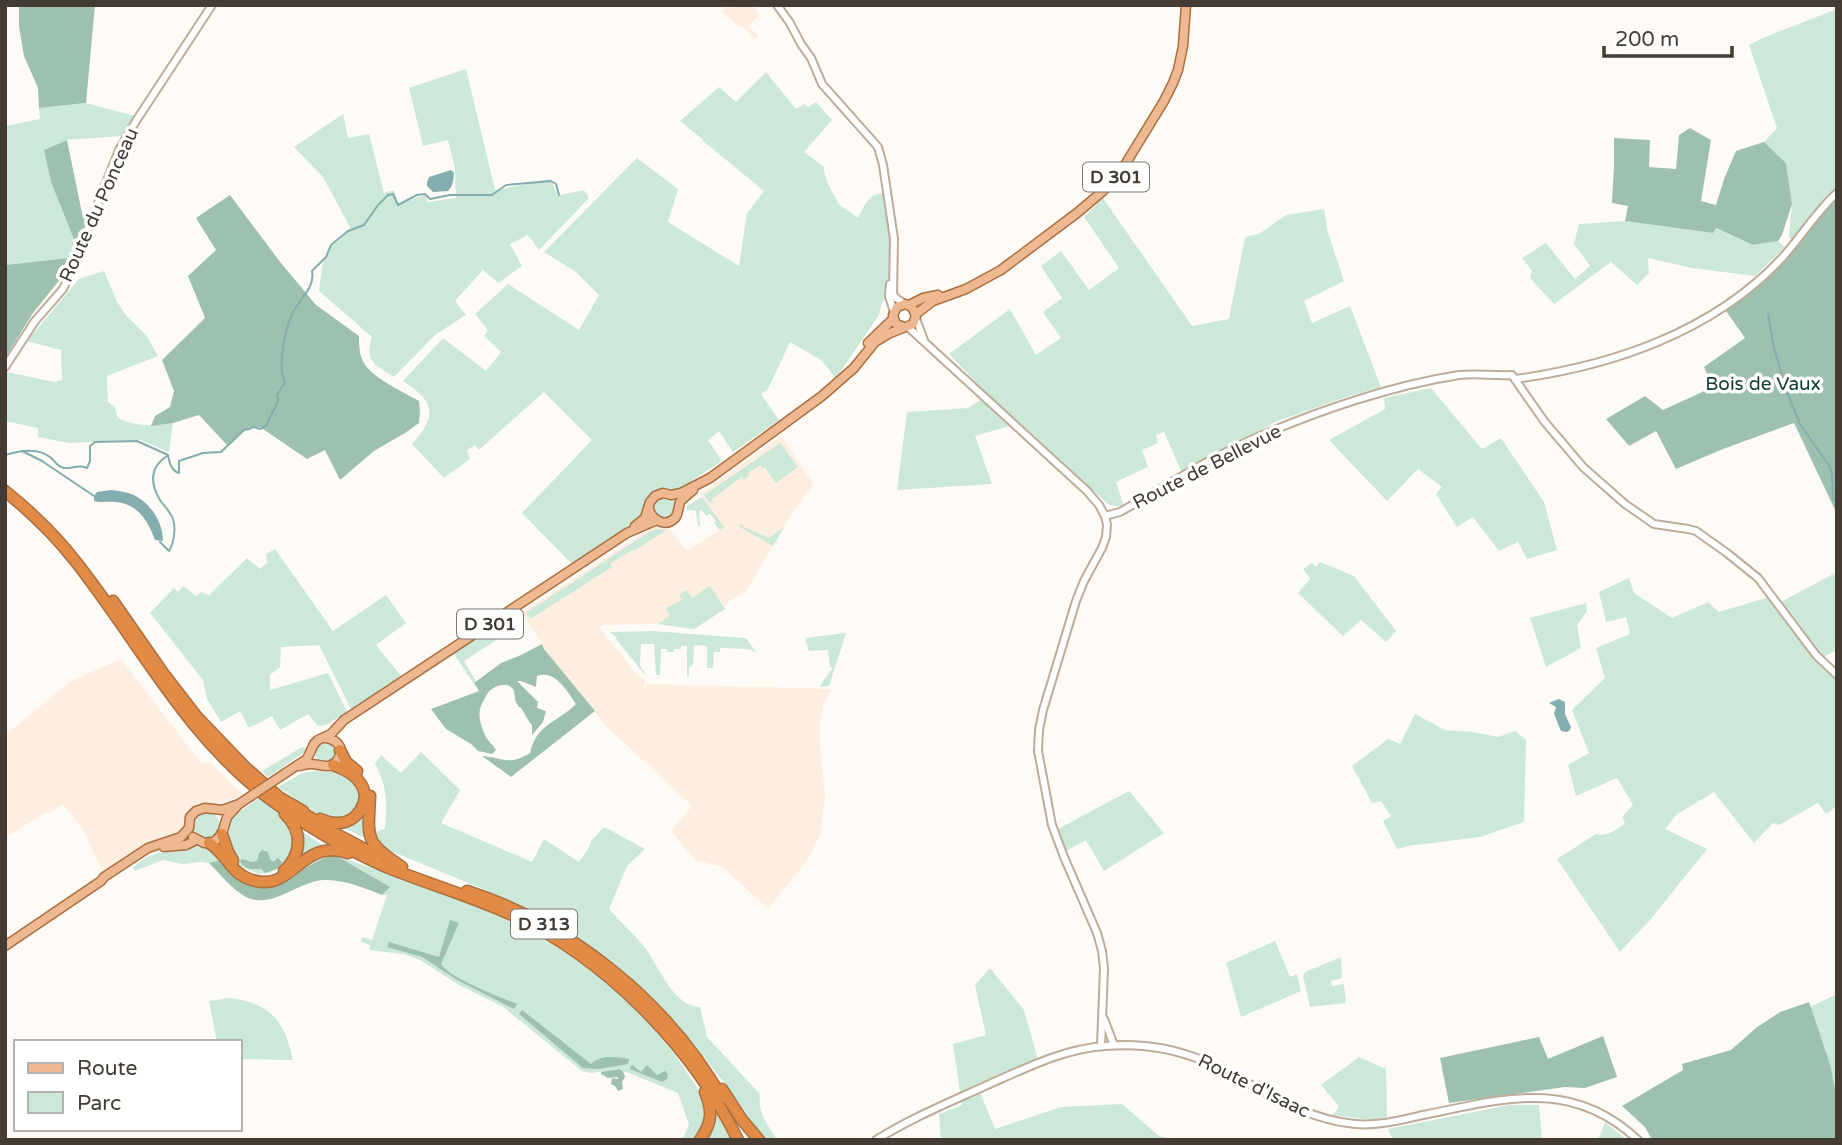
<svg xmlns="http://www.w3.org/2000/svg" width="1842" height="1145" font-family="'Varela Round',sans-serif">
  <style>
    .built { fill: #fdeedf }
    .green { fill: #cbe8d9 }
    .forest { fill: #9ec1af }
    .water { fill: #83adae }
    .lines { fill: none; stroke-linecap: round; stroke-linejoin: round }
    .stream { stroke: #83adae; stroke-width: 2 }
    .minor-casing { stroke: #beac9a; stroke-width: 10 }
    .major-casing { stroke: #aa6f40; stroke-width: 11 }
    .highway-casing { stroke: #aa6f40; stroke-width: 13 }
    .minor { stroke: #fff; stroke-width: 6 }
    .major { stroke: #eeb990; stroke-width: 8 }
    .highway { stroke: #e28b46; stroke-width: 10 }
    .major-bridge-casing { stroke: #aa6f40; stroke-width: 11; stroke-linecap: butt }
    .major-bridge { stroke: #eeb990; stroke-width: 8 }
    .labels { text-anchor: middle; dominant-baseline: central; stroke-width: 7; stroke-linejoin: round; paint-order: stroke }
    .shield { fill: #fff; stroke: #7b7671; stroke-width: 2 }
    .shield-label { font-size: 18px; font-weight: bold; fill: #433b34 }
    .street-label { font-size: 19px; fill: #433b34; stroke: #fff }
    .park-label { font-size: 19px; fill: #103e2b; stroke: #fff }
  </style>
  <rect width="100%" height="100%" fill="#fefbf7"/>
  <g class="built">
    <polygon points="735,5 751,5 760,14 748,26 758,35 755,39 747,30 738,26 722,11 727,6 731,9"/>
    <polygon points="781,436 814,485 794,510 746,591 728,602 725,609 694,629 653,624 604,625 599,627 637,675 645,680 643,689 651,684 831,689 823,706 820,723 820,747 825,796 820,835 807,861 768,909 723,867 695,860 671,831 692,806 607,727 544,649 541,641 521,613 651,528 658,527 669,529 687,551 723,528 700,494"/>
    <polygon points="121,659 201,763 210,762 243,795 220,804 188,811 179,832 176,836 105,872 101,868 84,831 63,804 49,814 46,812 5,838 5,735 71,681"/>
  </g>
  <g class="green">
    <polygon points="1837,9 1837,188 1833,190 1791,240 1789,236 1792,204 1786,163 1764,142 1777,128 1749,45 1763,38"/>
    <path d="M466,69L495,190L550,179L557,193L561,195L584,190L589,198L539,250L528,235L510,244L522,266L498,283L483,270L455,301L466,315L435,335L394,377C375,365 364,361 372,337L319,291L322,266L330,248L351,229L323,177L294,147L343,114L348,138L369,134L384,193L394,190L398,204L425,195L428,202L456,198L455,169L448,140L423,146L409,88Z"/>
    <path d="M766,72L796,109L804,104L808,107L816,102L832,120L804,152L824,167C823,177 834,195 839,204C844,209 852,213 858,218C867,200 868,194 890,192L897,260L895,291L882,302L879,315L836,378L821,360L790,342L768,389L761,394L779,420L733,452L719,431L708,440L722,461L676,491L663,490L641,518L575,567L522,513L592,440L544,392L479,450L475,445L467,450L470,459L444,478L412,444C438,415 435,402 403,381L443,338L486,371L501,352L484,336L488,330L475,314L508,284L579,330L599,295L576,272L544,252L637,158L678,189L668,222L739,266L747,213L764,191L702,140L706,134L702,139L680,121L719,87L736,102Z"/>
    <polygon points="86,103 135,116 122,136 67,140 44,150 51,182 77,247 69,258 5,265 5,126 40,119 39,108"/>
    <polygon points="1103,198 1192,326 1229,319 1245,237 1259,234 1286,215 1324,209 1328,233 1344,281 1304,301 1312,323 1350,306 1381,387 1343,398 1275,422 1182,473 1164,432 1156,435 1158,443 1142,450 1148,467 1116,482 1124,507 1109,505 1020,423 975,436 992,484 897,490 907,412 968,408 988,395 949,354 1010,309 1036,355 1061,338 1043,312 1062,298 1041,266 1061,251 1089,290 1119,268 1084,217"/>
    <polygon points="1625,221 1713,233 1716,228 1753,245 1778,241 1785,247 1755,276 1692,268 1648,258 1649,273 1637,285 1611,262 1554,304 1530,278 1532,271 1522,258 1546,243 1575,279 1590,266 1574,244 1579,224"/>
    <path d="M104,271L117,302L125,314L146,335L158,356L107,376L108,402L115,407L118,418C135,427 154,426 173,423L169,452L140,440L69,443L38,437V428L5,421V375L7,372L54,382L62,380L61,350L27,341L79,279Z"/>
    <polygon points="1431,388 1482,449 1501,438 1544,502 1557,550 1527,559 1518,542 1499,551 1473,517 1457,527 1436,494 1442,487 1418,469 1387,501 1329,440 1385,409 1384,398"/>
    <polygon points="780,443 798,467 776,483 765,467 762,468 760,465 748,473 749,476 744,480 742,477 712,499 713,501 710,503 704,495"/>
    <circle cx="664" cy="508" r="12"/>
    <polygon points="702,497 724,527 720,530 714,523 716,521 710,514 707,516 701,510 699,512 700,526 698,526 696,511 687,510 687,506"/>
    <polygon points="742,524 744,527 769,538 784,527 773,546 738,526"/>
    <polygon points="658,529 666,530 634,551 632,550 610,564 612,567 530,619 526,613 652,530"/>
    <polygon points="275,549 333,631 386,595 406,623 376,645 402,677 351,709 319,645 281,647 280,667 270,675 270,690 328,673 347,712 326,725 318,726 308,714 280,730 272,716 249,728 240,711 221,722 207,699 203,680 150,613 174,588 178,592 183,586 196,596 201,592 209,595 247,558 260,569 267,563 266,554"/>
    <polygon points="1320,562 1354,576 1396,631 1386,642 1361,620 1343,636 1298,593 1310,579 1303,569 1312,563 1316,567"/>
    <path d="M1837,572V650L1817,660L1837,680V806L1826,814L1818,803L1779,825L1773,823L1754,843L1714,792L1676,815L1665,829L1707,849L1650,920L1620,952L1557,859L1596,834C1607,837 1617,830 1625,823L1622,817L1633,805L1617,778L1576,796L1568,765L1589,753L1572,710L1605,678L1596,648L1630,634L1626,617L1606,622L1599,592L1629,578L1634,593L1672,618L1708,602L1719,612L1769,597L1777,604Z"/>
    <polygon points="710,586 725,609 694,629 658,624 670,616 666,608 682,600 679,595 687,590 692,598"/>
    <polygon points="1586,603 1587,611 1577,625 1581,648 1546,667 1530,618"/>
    <polygon points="516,611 523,623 464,661 476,681 473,683 453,652"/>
    <polygon points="652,631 746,638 756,652 748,649 720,648 720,652 714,652 713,668 707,668 707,646 694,645 693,664 689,668 689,677 687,677 687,646 681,646 681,649 674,649 674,652 667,652 667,649 661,649 660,675 656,675 654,644 641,644 640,665 646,675 645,675 616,639 617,638 610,632"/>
    <polygon points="846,633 829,686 819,687 833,668 830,667 828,650 809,651 805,638"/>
    <polygon points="1415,714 1445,730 1473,732 1498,737 1515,731 1526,740 1524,822 1480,837 1408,846 1397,849 1383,821 1391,816 1381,801 1372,803 1352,766 1388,739 1400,744"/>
    <circle cx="326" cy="752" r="11"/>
    <polygon points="302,747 306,748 305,752 268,777 262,771"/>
    <path d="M421,752L460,790L441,823L532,862L544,839L579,862L588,849L592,840L604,827L645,849L627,866L609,909C621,922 635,935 646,949C659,967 674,1007 700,1007L707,1037L760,1094C757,1112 768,1125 777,1140H763L743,1114L726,1085L679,1026L647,993L616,965L572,934L519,904L386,849L379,842L375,832L385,829C387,804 388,787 375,764L381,755L401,773Z"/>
    <path d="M317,771L326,772L339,771C351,779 370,792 357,809C353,813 347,817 343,820L322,817L278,787L302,773Z"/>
    <polygon points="1129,791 1164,833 1104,871 1086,840 1066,851 1056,830"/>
    <polygon points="260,797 286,820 294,832 296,843 288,862 270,873 259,874 241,867 235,858 227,839 230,822 235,815"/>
    <polygon points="365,808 369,840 340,826"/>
    <circle cx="206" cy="826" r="14"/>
    <polygon points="300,830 325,847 298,863"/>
    <polygon points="195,846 209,848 221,860 209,863 202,862 183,864 163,860 135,871 133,867 147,857 158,853 178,851"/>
    <path d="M335,855C390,875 447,893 500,917C571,949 641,1002 684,1068C694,1084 713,1106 706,1126C704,1131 700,1135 697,1140H682L689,1125L678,1093L619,1069L591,1073L582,1071L502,1006L459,985L420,960L403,954L369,950L370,945L361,942L362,937L372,940L387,895H382L390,887Z"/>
    <polygon points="1275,941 1290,977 1297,974 1301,991 1241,1017 1226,963"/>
    <polygon points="1341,957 1342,978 1331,981 1332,986 1344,984 1346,1003 1310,1007 1303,976 1305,972"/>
    <polygon points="990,968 1024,1010 1038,1060 977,1085 995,1129 1061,1107 1122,1104 1159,1136 1175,1140 941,1140 939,1114 962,1105 953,1044 986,1035 975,985"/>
    <polygon points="1837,994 1837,1090 1834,1087 1831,1067 1810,1007"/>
    <path d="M229,998C270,1003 284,1019 293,1060L240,1059V1042H217L209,1001Z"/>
    <polygon points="1359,1057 1386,1069 1387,1117 1371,1120 1333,1115 1339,1106 1321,1085"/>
    <polygon points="1509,1105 1539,1105 1542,1140 1393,1140 1388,1129"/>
    <polygon points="717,1115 731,1140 705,1140"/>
    <polygon points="1605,1122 1627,1140 1593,1140 1600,1136"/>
  </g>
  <g class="forest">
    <polygon points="19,5 95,5 86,103 39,108 38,88 24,56 19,27"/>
    <polygon points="1690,128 1711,140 1701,201 1716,205 1724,179 1736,151 1764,142 1786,163 1792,204 1782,235 1778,241 1753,245 1716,228 1713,233 1625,221 1628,206 1612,203 1614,166 1614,138 1650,140 1649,167 1676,169 1679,135"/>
    <polygon points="67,140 82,213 87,217 77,247 51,182 44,150"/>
    <path d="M230,195L281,263L316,305L359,336C359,345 359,354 364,363C372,378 404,392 419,401L420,411L419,423L405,433L374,451L340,480L325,450L307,459L260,427H250L227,445L199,415L173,423L151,426L155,416L170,407L174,391L162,360L205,318L188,276L216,250L196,218Z"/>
    <polygon points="1837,198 1837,514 1794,423 1723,449 1676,469 1656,431 1629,446 1606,419 1645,396 1663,410 1713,387 1704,367 1745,338 1726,311 1795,249 1830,203"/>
    <polygon points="69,258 66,272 33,313 5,358 5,265"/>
    <path d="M542,644L544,649L595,711L511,777L482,756C505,758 508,766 530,753C537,723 557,723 576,704C567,691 555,669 537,676L536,687L521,681H517L538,702L537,708L546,711L543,722L532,735V725C527,719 527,718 523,711C519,703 520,711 516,702C514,697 516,691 511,687C506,683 500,685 495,687C489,690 487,694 484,700C476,711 480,725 486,737C489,742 493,745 496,750L492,754L478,751L471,744L446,729L431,709L479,691L474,683L501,663L521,655Z"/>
    <path d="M262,850L268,852L270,859L273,862L278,858L282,862L279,868L265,873L261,869C252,869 245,870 240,861L242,859L247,860L250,862L257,861L259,853Z"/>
    <path d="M335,855L390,887L382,895C366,888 342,879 324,880C300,881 276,906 251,899C237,895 219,873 209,863L221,860C226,865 230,872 236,876C271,907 301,861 335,855Z"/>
    <path d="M450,920L459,923L441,964C449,978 500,997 517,1004L514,1009L459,981L422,957L387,947L389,942L439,957Z"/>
    <polygon points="1809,1002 1831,1067 1834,1086 1837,1090 1837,1140 1652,1140 1645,1127 1622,1106 1683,1070 1682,1064 1731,1050 1756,1028 1780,1012"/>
    <path d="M522,1010L591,1064C601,1054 616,1057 629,1059L628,1064L598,1069L583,1068L519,1014Z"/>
    <polygon points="1603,1036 1617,1077 1585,1088 1565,1087 1449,1103 1440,1058 1539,1037 1548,1059"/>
    <polygon points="632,1065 641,1072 647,1065 657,1075 665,1071 668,1074 667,1079 662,1082 630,1069"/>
    <polygon points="619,1069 623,1071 625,1077 622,1082 623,1089 618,1091 615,1086 611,1084 612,1078 618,1079 618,1077 608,1078 601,1074 601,1072"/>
  </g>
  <g class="water">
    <path d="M451,170L454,173C453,181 453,186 448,191L433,192L427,186V182L429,177Z"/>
    <path d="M111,490C118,491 127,492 134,495C151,504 163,522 163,541L155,540C148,521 138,504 116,502C109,501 101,503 94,501V496L97,492Z"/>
    <polygon points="1559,699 1565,702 1565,714 1571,727 1570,730 1567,732 1561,731 1554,714 1556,707 1549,703"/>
  </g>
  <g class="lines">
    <g class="stream">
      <polyline points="1768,314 1774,348 1788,395 1800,424 1830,467 1832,474 1833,499 1837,502"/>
      <polyline points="22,451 42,461 94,496"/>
      <path d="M5,455C18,451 38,447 50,457C55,461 57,467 64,468C73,469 78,464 87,468L90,461V446L95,442L137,441L168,455C169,462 171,471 179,473V461L203,453L221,452L244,430L249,429L253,427L260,429L266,426L278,401L277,395L285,383C277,366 285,326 295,309C302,296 315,287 312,271L326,257L331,245L348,231L364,225L378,205L388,195L393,194L398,205L417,195L425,194L430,199L450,195H492L506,185L551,181L556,184L559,195"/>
      <path d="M160,542L169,551C174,543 176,528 173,519C170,511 164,506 160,500C150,483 150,467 167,456"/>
    </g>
    <g class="minor-casing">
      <g id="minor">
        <polyline points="777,5 790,23 801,44 811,58 822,84 878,147 883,165 894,239 893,294 897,299 905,304"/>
        <polyline points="890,284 889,296 894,312"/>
        <polyline points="916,319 924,340"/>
        <polyline points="908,327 1087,491 1099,505 1105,516 1107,525 1106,537 1102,548 1084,581 1076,601 1043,710 1039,730 1038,751 1052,825 1064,857 1097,933 1102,951 1104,968 1101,1046"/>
        <polyline points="5,367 35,321 63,289 69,276 119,150 136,121 212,5"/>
        <path d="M1515,379C1612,366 1713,332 1782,258C1801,237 1816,212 1837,193"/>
        <path d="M1105,516L1120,512C1166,486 1211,457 1260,436C1320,410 1394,385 1459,375C1476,373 1494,376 1512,375L1544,421L1583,467L1625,504L1654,524L1688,529L1696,531L1727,553L1758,578L1816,655L1837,675"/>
        <polyline points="1104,1019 1114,1045"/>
        <path d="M876,1140C911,1118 948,1103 985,1086C1024,1069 1062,1049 1105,1046C1139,1043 1173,1048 1204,1061C1254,1083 1299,1119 1355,1124C1378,1126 1401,1120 1423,1115C1503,1099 1571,1077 1638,1140"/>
      </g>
    </g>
    <g class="major-casing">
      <g id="major">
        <polyline points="909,305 923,298 938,295"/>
        <polyline points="916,314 933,301 966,289 1001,270 1077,213 1103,191 1123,168 1164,101 1173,83 1178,70 1183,46 1186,5"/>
        <polyline points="868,343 893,319"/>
        <path d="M649,509C652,520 665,528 675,518C679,513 678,507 680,502C683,498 689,494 693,490"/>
        <polyline points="635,526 645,518 650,502 655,496 663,493 671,495 681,493 710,478 822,396 854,368 875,342 888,334 913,324 916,316 912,307 905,304 897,307 893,315 896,324 904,327"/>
        <path d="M300,766C305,764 306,764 311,764C321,764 332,771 338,759C340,756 341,751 340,747C337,741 332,739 326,738"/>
        <polyline points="287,772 307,759 314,744 318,740 331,734 344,720 627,533 657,520"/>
        <polyline points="193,837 204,843 214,842 222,834 227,817 237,806"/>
        <polyline points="164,847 186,845 196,840"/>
        <polyline points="5,946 101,881 104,877 148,848 181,837 189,828 190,817 196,811 205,808 222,810 239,804"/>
      </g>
    </g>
    <g class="highway-casing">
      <g id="highway">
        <path d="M5,491C31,512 56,536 76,562C140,643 185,735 270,799C305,825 344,848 384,866C423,882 464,894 503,911C602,954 691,1044 738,1140"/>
        <polyline points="113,601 163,673 197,717 245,767 279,797 303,811"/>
        <polyline points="340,750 346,762 357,771"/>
        <path d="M370,796C368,840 364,841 402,867"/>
        <polyline points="297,809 338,835 378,856"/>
        <path d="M320,819C325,821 331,823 337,823C356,824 372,801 361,784C355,774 344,769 333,765"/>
        <polyline points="222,834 228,852 233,861"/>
        <path d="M209,843C225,852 230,872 249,879C293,896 299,837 348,853"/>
        <path d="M284,871C302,854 303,831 285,814"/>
        <path d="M467,891C572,925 667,1002 722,1098"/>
        <polyline points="722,1089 742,1120 759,1140"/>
        <path d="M700,1140C712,1123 713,1111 705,1092"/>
      </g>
    </g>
    <use href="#minor" class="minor"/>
    <use href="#major" class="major"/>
    <use href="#highway" class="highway"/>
    <g class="major-bridge-casing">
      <polyline id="major-bridge" points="239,804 287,772"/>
    </g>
    <use href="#major-bridge" class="major-bridge"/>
  </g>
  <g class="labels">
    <g class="shield">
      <rect x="1083" y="162.5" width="66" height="29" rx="5"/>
      <rect x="457" y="609.5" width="66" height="29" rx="5"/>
      <rect x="511" y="909.5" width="66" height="29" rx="5"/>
    </g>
    <g class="shield-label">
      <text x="1116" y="177">D 301</text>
      <text x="490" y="624">D 301</text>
      <text x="544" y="924">D 313</text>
    </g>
    <g class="street-label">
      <text transform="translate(99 205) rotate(-66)">Route du Ponceau</text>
      <text transform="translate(1207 467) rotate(-27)">Route de Bellevue</text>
      <text transform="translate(1254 1086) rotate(26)">Route d'Isaac</text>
    </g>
    <g class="park-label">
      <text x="1763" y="384">Bois de Vaux</text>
    </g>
  </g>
  <rect width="1842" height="1145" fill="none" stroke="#433b34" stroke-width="14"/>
  <rect x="14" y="1040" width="228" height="91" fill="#ffffff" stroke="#b4b1ae" stroke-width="2"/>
  <rect x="28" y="1063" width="35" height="10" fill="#eeb990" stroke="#b4b1ae" stroke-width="2"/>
  <text x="77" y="1075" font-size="21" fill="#433b34">Route</text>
  <rect x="28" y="1092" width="35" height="21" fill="#cbe8d9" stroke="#b4b1ae" stroke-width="2"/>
  <text x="77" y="1110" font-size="21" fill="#433b34">Parc</text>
  <path d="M1604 46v10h128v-10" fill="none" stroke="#433b34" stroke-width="3.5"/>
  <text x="1615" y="46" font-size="21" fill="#433b34" stroke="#ffffff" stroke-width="5" paint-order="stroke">200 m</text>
</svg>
